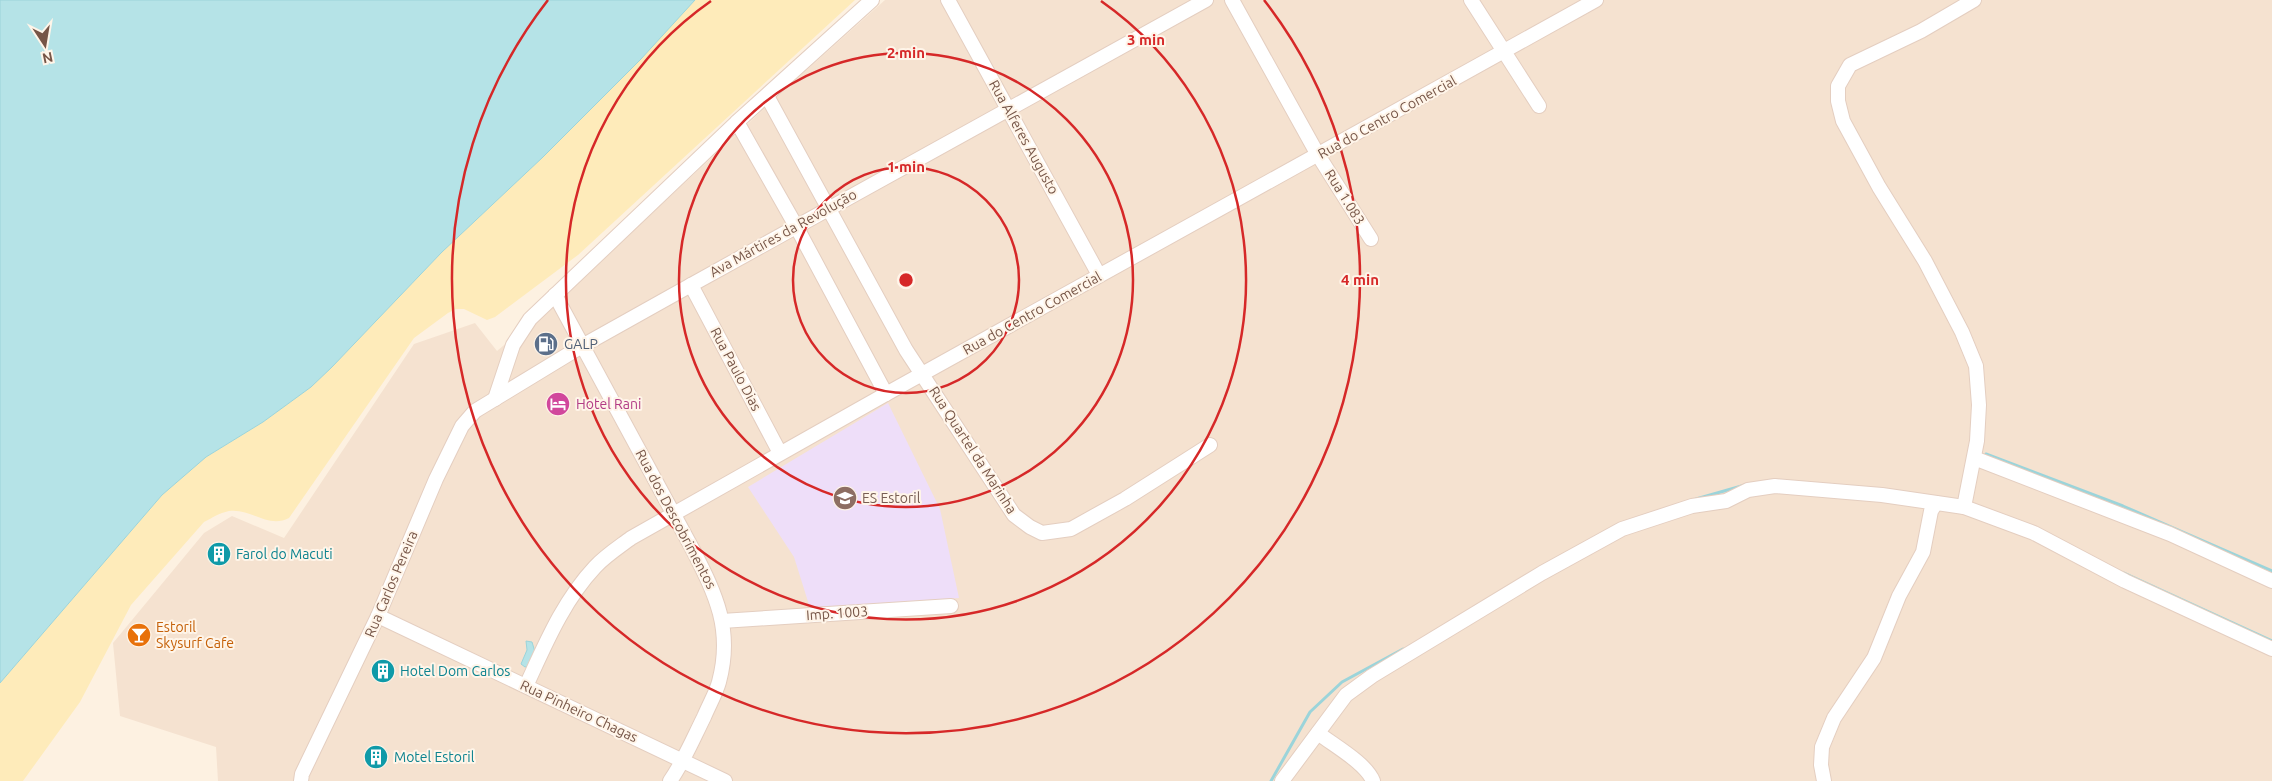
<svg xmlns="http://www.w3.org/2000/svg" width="2272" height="781" font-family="Ubuntu,sans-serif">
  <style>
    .residential { fill: #f5e2d0 }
    .education { fill: #eedef9 }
    .sand { fill: #feebba }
    .water { fill: #b5e3e7; stroke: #9bd4da }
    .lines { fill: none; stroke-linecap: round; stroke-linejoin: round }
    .stream { stroke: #9bd4da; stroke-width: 3 }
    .minor-casing { stroke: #e4cec0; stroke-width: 16 }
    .minor { stroke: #fff; stroke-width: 14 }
    .ring { fill: none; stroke: #d62828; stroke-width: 2.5 }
    .labels { text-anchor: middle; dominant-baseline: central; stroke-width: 4; stroke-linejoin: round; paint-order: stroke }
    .street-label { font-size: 14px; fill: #765547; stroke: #fff5e9 }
    .service-label { font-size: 14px; fill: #4e5e75; stroke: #fff5e9; text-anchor: start }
    .hotel-label { font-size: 14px; fill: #b23c85; stroke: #fff5e9; text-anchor: start }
    .education-label { font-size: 14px; fill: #785e54; stroke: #fff5e9; text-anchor: start }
    .culture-label { font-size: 14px; fill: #0d838f; stroke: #fff5e9; text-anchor: start }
    .food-label { font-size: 14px; fill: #c56008; stroke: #fff5e9; text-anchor: start }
    .centre { fill: #d62828; stroke: #fff5e9; stroke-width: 2.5 }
    .ring-label { font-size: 15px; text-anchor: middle; font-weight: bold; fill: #d62828; stroke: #fff5e9; stroke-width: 4; stroke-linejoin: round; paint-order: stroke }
  </style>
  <rect width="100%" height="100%" fill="#fdf1e1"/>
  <polygon class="residential" points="885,0 2272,0 2272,781 218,781 216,747 120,716 113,643 204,533 232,516 284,538 414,344 475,323 497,351 587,274 782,92"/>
  <polygon class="education" points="888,403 940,509 959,598 810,608 794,557 748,487"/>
  <path class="sand" d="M695,0H855L578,255L495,317L487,320L464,309H456L448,313L414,338L289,518C268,529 251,508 229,511C219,513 212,518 204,522L131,605L80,702L23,781H0V683L162,495L206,457L263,422L311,387L332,367L442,252L543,157L641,59Z"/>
  <g class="water">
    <polygon points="0,0 695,0 641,59 543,157 442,252 332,367 311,387 263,422 206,457 162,495 0,683"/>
    <polygon points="526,641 532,642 535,652 530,666 525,667 521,664 527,650"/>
  </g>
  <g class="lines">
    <g class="stream">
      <polyline points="1986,454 2123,506 2272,571"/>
      <polyline points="1696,499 1745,485"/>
      <polyline points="2124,573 2272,641"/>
      <polyline points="1271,781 1310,712 1342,682 1403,649"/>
    </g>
    <g class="minor-casing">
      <g id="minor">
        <polyline points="948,0 1099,275"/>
        <polyline points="1232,0 1318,155 1371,239"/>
        <polyline points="1471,0 1539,106"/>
        <polyline points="767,96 906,350 1014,515 1030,527 1042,533 1071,529 1125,499 1210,445"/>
        <polyline points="737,122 796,226 886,394"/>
        <polyline points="691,285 780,453"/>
        <path d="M555,295L693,550C716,595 733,630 719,682C716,693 709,705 704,717C693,739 684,761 670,781"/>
        <polyline points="495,399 513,345 530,319 737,122 872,0"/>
        <polyline points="1974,458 2170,534 2272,581"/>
        <polyline points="1964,507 1977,441 1979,405 1976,366 1962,332 1925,261 1879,187 1843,121 1838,101 1838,86 1850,65 1921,31 1974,0"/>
        <polyline points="378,616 725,781"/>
        <polyline points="722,621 951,606"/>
        <path d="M526,686C545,645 563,601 595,567C605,556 619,547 631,538L886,394L1596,0"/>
        <path d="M1318,733C1333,745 1366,763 1373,781"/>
        <polyline points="301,781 302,774 378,616 436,479 462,426 475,411 582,346 691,285 1206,0"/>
        <polyline points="1282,781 1346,695 1372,676 1542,573 1622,529 1692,506 1726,501 1748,490 1775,486 1882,495 1964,507 2034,533 2125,581 2272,649"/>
        <polyline points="1824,781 1821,765 1822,747 1834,718 1874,658 1899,596 1923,552 1931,511 1936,503"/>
      </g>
    </g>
    <use href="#minor" class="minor"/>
  </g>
  <g class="ring">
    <circle cx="906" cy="280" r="113"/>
    <circle cx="906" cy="280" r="227"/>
    <path d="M1101 1A340 340 0 1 1 711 1"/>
    <path d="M1264 0A454 454 0 1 1 548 0"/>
  </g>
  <defs>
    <g id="fuel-disc" transform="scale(1.25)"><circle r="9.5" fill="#5c6f8a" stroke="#fff5e9"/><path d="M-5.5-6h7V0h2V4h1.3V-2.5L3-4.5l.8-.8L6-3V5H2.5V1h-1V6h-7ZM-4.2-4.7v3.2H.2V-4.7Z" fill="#fff"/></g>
    <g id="hotel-disc" transform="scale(1.25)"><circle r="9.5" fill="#d1479c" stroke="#fff5e9"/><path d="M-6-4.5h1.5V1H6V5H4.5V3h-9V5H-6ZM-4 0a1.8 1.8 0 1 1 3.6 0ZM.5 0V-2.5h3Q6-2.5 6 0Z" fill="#fff"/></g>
    <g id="school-disc" transform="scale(1.25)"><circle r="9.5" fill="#8d6e63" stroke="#fff5e9"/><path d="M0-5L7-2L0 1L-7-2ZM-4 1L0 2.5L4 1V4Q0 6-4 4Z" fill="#fff"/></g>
    <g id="building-disc" transform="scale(1.25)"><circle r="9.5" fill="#0f9aa8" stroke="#fff5e9"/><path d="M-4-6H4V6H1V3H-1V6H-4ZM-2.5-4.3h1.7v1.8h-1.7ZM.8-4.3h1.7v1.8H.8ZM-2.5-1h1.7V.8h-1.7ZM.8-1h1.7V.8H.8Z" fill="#fff"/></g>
    <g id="bar-disc" transform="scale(1.25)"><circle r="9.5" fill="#e8710a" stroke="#fff5e9"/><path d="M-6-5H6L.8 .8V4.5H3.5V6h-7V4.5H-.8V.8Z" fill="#fff"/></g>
  </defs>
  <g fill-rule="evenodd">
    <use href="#fuel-disc" x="546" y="344"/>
    <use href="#hotel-disc" x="558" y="404"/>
    <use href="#school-disc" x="845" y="498"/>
    <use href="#building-disc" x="219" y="554"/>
    <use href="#bar-disc" x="139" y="635"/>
    <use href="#building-disc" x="383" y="671"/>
    <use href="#building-disc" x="376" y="757"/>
  </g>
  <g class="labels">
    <g class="street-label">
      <text transform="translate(1387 117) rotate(-29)">Rua do Centro Comercial</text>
      <text transform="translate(1024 137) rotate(61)">Rua Alferes Augusto</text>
      <text transform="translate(1345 197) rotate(58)">Rua 1.083</text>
      <text transform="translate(783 233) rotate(-29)">Ava Mártires da Revolução</text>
      <text transform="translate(1032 313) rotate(-29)">Rua do Centro Comercial</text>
      <text transform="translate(736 369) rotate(62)">Rua Paulo Dias</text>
      <text transform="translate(973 450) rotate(57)">Rua Quartel da Marinha</text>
      <text transform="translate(676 519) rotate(62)">Rua dos Descobrimentos</text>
      <text transform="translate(391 584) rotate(-67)">Rua Carlos Pereira</text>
      <text transform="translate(837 613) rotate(-4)">Imp. 1003</text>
      <text transform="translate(579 711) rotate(25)">Rua Pinheiro Chagas</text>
    </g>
    <g class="service-label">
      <text x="564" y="344">GALP</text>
    </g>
    <g class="hotel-label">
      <text x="576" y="404">Hotel Rani</text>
    </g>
    <g class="education-label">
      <text x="862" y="498">ES Estoril</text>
    </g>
    <g class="culture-label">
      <text x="236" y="554">Farol do Macuti</text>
      <text x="400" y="671">Hotel Dom Carlos</text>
      <text x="394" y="757">Motel Estoril</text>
    </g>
    <g class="food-label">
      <text x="156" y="627">Estoril<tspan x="156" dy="16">Skysurf Cafe</tspan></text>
    </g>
  </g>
  <circle cx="906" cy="280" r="8" class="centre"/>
  <g class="ring-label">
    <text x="1146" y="45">3 min</text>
    <text x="906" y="58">2 min</text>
    <text x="906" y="172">1 min</text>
    <text x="1360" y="285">4 min</text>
  </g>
  <g transform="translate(45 45) rotate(168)" stroke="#fff5e9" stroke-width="4" paint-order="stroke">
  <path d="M0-4L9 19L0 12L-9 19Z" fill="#765547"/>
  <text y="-8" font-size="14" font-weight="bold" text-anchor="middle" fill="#765547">N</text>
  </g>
</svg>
